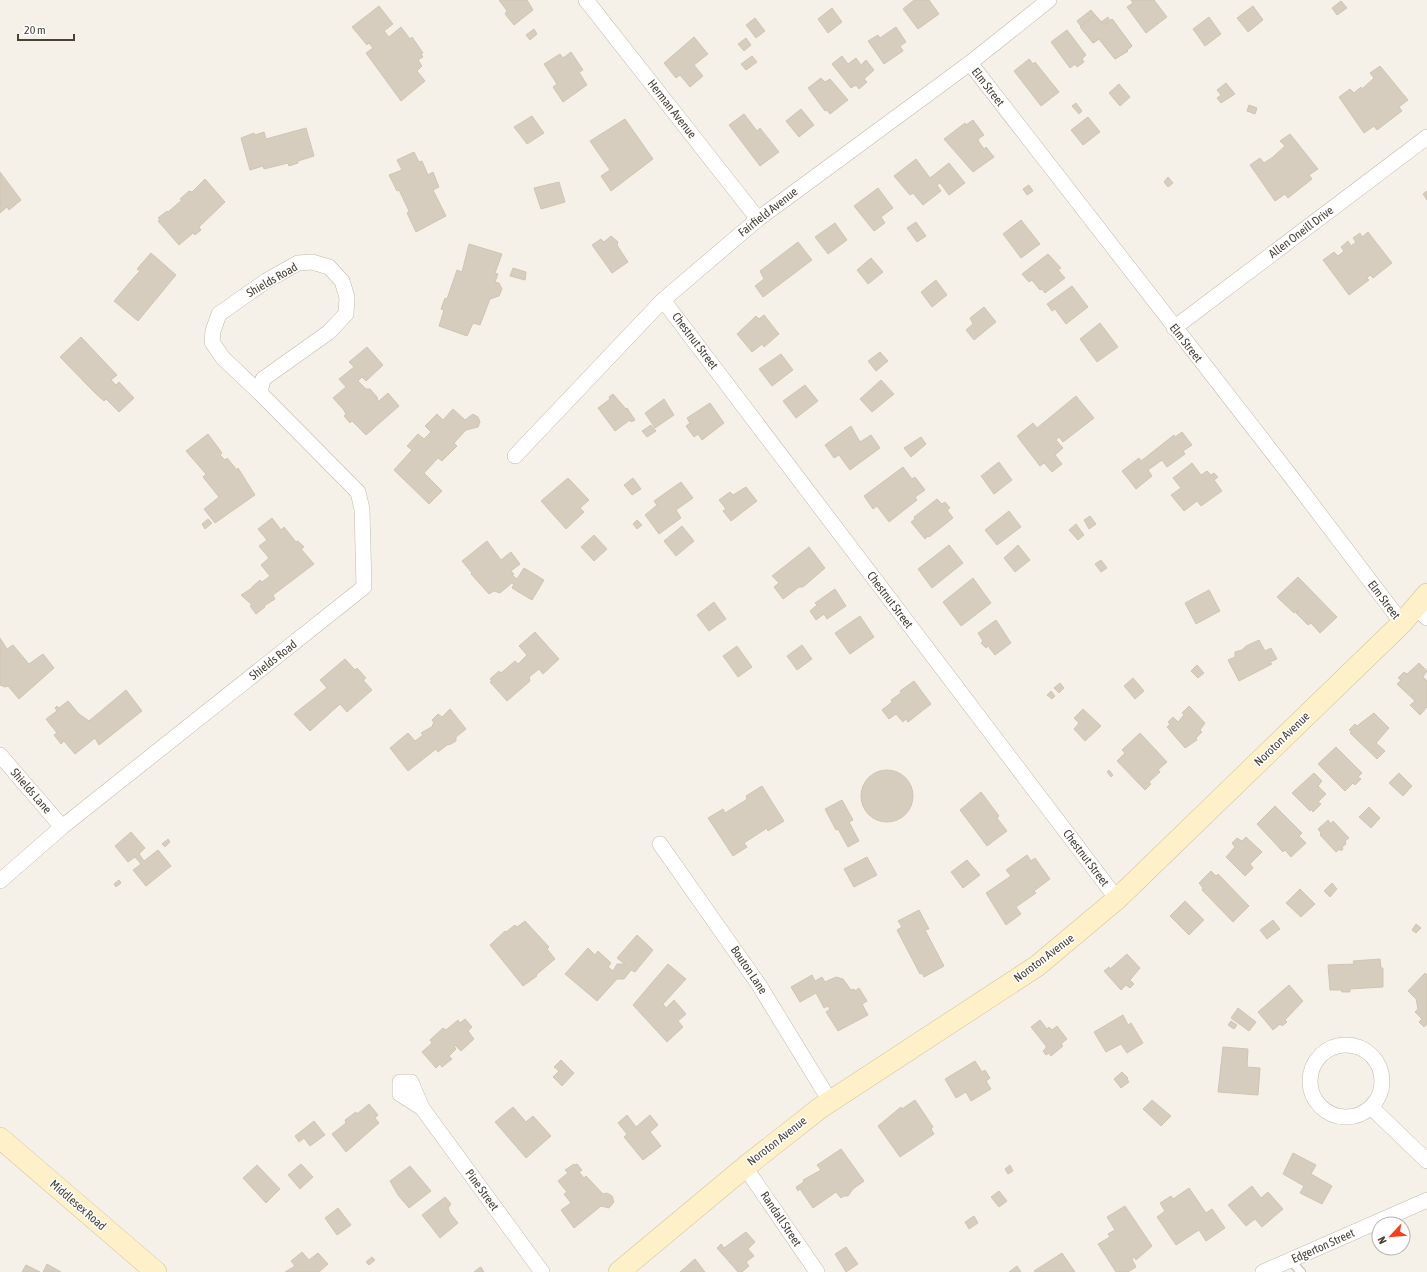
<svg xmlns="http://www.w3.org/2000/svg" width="1427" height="1272" font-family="'Asap Condensed',sans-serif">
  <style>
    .building { fill: #d6cdbf; stroke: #d1c5b2 }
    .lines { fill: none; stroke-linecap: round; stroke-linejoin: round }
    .lane-casing { stroke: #c0b9ac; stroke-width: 10 }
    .street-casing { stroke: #c0b9ac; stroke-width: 16 }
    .secondary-casing { stroke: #d4c599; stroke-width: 22 }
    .lane { stroke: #fff; stroke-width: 8 }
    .street { stroke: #fff; stroke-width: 15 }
    .secondary { stroke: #fef1c9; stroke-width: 21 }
    .labels { text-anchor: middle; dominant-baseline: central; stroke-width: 3; stroke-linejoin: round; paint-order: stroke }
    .street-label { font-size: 12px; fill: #484237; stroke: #fff }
  </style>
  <rect width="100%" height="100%" fill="#f5f1e9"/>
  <g class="building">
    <polygon points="499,0 527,0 533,10 514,25 505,14 507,11"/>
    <polygon points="914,0 929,0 939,14 918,29 903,9"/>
    <polygon points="1131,0 1154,0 1167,17 1146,33 1127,7 1133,3"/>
    <polygon points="1341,1 1347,8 1337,15 1332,8"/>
    <polygon points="379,6 393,24 384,31 389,37 401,27 410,39 412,37 423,53 421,54 423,57 418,60 422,66 417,71 425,81 401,101 366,53 373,48 369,43 367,45 352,27"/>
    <polygon points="1253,6 1263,20 1248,32 1237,18"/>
    <polygon points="832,8 842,22 828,33 818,19"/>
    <polygon points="1091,10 1101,22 1108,17 1110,21 1112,19 1132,46 1127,50 1128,51 1115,59 1099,39 1093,43 1077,21"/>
    <polygon points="1095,15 1104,25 1112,19 1132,46 1127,50 1128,51 1115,59 1099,39 1093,43 1080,27"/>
    <polygon points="1209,17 1221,34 1205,46 1193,29"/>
    <polygon points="755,18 765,31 756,38 746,25"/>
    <polygon points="896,27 906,42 900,46 903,51 884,64 868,41 878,35 880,38"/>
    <polygon points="534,29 537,34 530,40 526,35"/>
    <polygon points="1067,30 1086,55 1082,59 1084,62 1077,67 1075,64 1070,68 1051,42"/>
    <polygon points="694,37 708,54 694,65 703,76 690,87 680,75 676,78 664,63"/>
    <polygon points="746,38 751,45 744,51 738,44"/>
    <polygon points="571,52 583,70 579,72 587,85 563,102 553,87 557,84 544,64 560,54 563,58"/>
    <polygon points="752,56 757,62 746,70 741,64"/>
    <polygon points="842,56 848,64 856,58 861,65 866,60 874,70 864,79 867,82 859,89 856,85 851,88 832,64"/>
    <polygon points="1029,59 1033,64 1035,62 1059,92 1041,106 1014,71"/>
    <polygon points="1380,66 1408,100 1399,107 1402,111 1377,130 1374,126 1364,133 1339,97 1350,89 1354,93 1361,87 1362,89 1374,78 1370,73"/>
    <polygon points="821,78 825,82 830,79 848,100 830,114 827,110 825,111 808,88"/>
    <polygon points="1226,83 1235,94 1221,103 1217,98 1221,95 1217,90"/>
    <polygon points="1119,84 1130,97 1120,106 1109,93"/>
    <polygon points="1076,103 1082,111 1079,114 1072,106"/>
    <polygon points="1249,105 1257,108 1255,114 1247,111"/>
    <polygon points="801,109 814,125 799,137 786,121"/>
    <polygon points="744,114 757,131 760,128 779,152 760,166 729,125"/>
    <polygon points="532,116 544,133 527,144 514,127"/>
    <polygon points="1088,117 1100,132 1083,145 1071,130"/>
    <polygon points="625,119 653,159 611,191 601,176 610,170 590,141"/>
    <polygon points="973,120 984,135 978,139 979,142 984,149 986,147 994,157 973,172 944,139 965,123 966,125"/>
    <polygon points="306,128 314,156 298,161 298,163 289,166 288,163 264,169 263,166 250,170 241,138 254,133 255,135 264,132 266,139"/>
    <polygon points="1290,134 1318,169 1309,175 1312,179 1288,198 1285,194 1275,201 1250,165 1260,158 1264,163 1273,157 1285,146 1280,141"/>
    <polygon points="414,152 419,162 422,161 428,175 433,172 439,187 433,190 446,216 416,232 407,213 409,211 399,190 397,191 389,175 402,170 397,160"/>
    <polygon points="916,159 930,178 949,163 965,183 949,195 940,183 937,185 941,191 923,205 913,193 910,195 894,176"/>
    <polygon points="0,172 21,200 9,210 7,207 0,213"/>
    <polygon points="1168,177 1173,183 1168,187 1164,182"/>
    <polygon points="205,179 225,202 199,227 201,230 195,235 193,233 179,245 158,221 160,220 158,218 167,211 168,212 182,200 180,199 189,191 192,192"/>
    <polygon points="559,182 565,202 541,209 534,188"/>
    <polygon points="1029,185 1033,191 1027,195 1023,189"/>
    <polygon points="878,188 893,208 881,217 885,223 874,231 854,206"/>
    <polygon points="1427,191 1427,200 1423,194"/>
    <polygon points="1021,220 1040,244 1021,258 1003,234"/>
    <polygon points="916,222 926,236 917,242 907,228"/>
    <polygon points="835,223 847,240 828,254 815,237"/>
    <polygon points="1368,232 1392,263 1373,278 1370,275 1367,278 1369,280 1349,295 1323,260 1334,252 1338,256 1344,251 1341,247 1348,241 1351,246 1356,242 1353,238 1360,233 1362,237"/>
    <polygon points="611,236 618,242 617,245 628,262 612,273 592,245 601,239 604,242"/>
    <polygon points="798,242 812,260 763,297 755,286 764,279 760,271"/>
    <polygon points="469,244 502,254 495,273 498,274 495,282 499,283 502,289 499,296 490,299 480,325 473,323 467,336 439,326 444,310 441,309 445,298 447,299 457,270 462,272"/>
    <polygon points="151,253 176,275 138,321 114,301 136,275 140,271 137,269"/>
    <polygon points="1048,254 1061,268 1058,270 1065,278 1045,293 1042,289 1040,290 1032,280 1029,282 1022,274"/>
    <polygon points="871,258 883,272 868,284 857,270"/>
    <polygon points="513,268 526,272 525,280 510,276"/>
    <polygon points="936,280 947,295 932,307 921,292"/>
    <polygon points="1072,286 1088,307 1066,324 1055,309 1052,311 1047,304"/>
    <polygon points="984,307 996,322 974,340 966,330 973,324 970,318"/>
    <polygon points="764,315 779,334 764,347 762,344 752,352 737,334 756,316 759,319"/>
    <polygon points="1100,323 1118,347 1097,362 1080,339"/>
    <polygon points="81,337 117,375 111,380 116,385 119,382 134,398 119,412 106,399 104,401 95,393 60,357"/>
    <polygon points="367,347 383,365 366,381 362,377 358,381 366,389 370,389 377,397 378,402 388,393 399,406 366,435 352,421 350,423 344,416 346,414 343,409 333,398 346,387 339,379 354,367 349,362"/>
    <polygon points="880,352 888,361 876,371 868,361"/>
    <polygon points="781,354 793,370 772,386 759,369"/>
    <polygon points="881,380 894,394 872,412 860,399"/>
    <polygon points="805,385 818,401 796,418 783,401"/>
    <polygon points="613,394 626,409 627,408 635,420 631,422 630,420 615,431 598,408 610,399 609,397"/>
    <polygon points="1076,396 1094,418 1063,442 1059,437 1056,440 1063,448 1055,455 1062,464 1052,472 1044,463 1040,466 1017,436 1033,423 1037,428"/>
    <polygon points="664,399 674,415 655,428 645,413"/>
    <polygon points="710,403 724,423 702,440 698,434 694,437 686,426 690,423 687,418"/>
    <polygon points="453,409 465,420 473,414 478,417 480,422 478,427 466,430 454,443 457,446 442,461 438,458 424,473 442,491 429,504 394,470 412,450 407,446 418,434 424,439 431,432 425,426 437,414 443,420"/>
    <polygon points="651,425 656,431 647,437 642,431"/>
    <polygon points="851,426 860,442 871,435 880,448 850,470 839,455 834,458 825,445"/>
    <polygon points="1182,432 1192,445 1183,451 1185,454 1167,467 1162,460 1148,470 1152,476 1136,489 1122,471 1139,458 1141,461 1174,435 1175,437"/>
    <polygon points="208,434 222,453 220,455 225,460 227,458 237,470 238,468 255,495 215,523 204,509 219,497 203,477 206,474 186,451"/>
    <polygon points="921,437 926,444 911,457 904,448"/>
    <polygon points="999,462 1012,480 994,494 981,476"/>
    <polygon points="1192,463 1201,475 1207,471 1211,475 1214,473 1218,477 1214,480 1222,491 1201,506 1197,501 1184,511 1171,495 1181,488 1173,478"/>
    <polygon points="903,467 912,479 915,477 925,490 915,497 917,500 889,522 877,506 873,509 864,496"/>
    <polygon points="568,478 589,500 580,508 584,512 566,529 541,501"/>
    <polygon points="633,478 641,489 632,495 624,485"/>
    <polygon points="681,482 693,498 676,510 681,518 659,534 645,515 657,505 654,501"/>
    <polygon points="746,487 757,501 731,521 723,511 726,509 719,500 730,492 733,495"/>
    <polygon points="937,499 942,504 945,502 950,508 947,510 953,518 929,537 928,536 925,539 911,522 915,519 914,517"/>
    <polygon points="1009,511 1021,527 997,545 985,530"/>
    <polygon points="1090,516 1096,524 1089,529 1084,520"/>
    <polygon points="272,518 281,530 284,527 296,542 298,541 304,547 301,549 314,564 273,595 275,599 264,606 265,607 256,614 250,606 252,605 241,595 252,588 252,587 260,580 262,582 270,576 261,565 269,558 259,546 267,540 258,529"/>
    <polygon points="208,519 212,523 205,529 202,524"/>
    <polygon points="637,520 642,525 637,529 633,524"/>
    <polygon points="1076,524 1084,535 1078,540 1069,530"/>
    <polygon points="682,526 694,541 676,556 664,541"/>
    <polygon points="594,535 607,549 594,561 581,547"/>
    <polygon points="487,541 501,560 511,552 520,564 511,571 514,574 512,575 517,579 524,568 544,580 532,600 512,588 514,584 512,583 500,593 494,591 489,594 471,574 472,573 462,561"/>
    <polygon points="949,545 963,563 932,588 918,569"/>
    <polygon points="1018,545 1030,560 1015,572 1004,558"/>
    <polygon points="809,547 825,568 803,587 799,587 783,599 774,587 779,583 772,576"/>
    <polygon points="1101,560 1107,568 1101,572 1095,564"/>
    <polygon points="1298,577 1337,617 1320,633 1311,623 1308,625 1296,613 1299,610 1294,613 1277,597"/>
    <polygon points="973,578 991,603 961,626 943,602"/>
    <polygon points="835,589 846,606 827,619 824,614 816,620 810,611 817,605 815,603"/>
    <polygon points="1209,590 1220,611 1196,624 1185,603"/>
    <polygon points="714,602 726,619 709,631 697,615"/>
    <polygon points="860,616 874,637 850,654 835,633"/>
    <polygon points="996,620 1011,643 995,655 988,646 986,648 981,643 983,641 978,633"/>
    <polygon points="535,632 559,659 543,674 539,669 529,677 530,681 507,701 490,682 492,681 490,679 499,671 501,673 515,661 518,664 527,655 519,646"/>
    <polygon points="0,638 7,649 13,645 29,664 43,654 54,668 19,699 8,686 5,687 0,685"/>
    <polygon points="1259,640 1265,651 1271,648 1277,659 1270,662 1272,664 1239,681 1228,660 1235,657 1235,652 1242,650 1246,646"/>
    <polygon points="802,645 812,659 797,670 787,656"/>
    <polygon points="737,646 752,667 738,677 723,656"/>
    <polygon points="345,659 355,670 357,668 366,678 363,680 372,690 347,712 340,704 310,731 294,714 327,688 320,680"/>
    <polygon points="1419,663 1427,671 1423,677 1427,681 1427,707 1420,715 1410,705 1415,701 1397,684 1401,680 1398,678 1404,672 1407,674"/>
    <polygon points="1197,665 1204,673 1198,678 1191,671"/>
    <polygon points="1133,678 1144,691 1135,699 1124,686"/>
    <polygon points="914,681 931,704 908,722 906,719 903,722 896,714 889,719 882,710 892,702 891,700 901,693 900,691"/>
    <polygon points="1060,683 1064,688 1059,693 1054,688"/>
    <polygon points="126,690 142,711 99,745 95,738 75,754 64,741 61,744 54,735 57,733 46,719 57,711 55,708 57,706 59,708 68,701 79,714 89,721"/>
    <polygon points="1051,691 1055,696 1052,699 1047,695"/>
    <polygon points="1189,706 1205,723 1200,730 1202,732 1196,738 1197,740 1185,748 1167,727 1170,724 1168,722 1173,717 1178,722 1184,715 1182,713"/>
    <polygon points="450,709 466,729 456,737 456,741 451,744 447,745 438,752 436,749 408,771 390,748 408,733 415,741 423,735 421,733 433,726 432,725 434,723 432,720 438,714 442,717"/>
    <polygon points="1083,709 1101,726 1085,741 1074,729 1079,723 1074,718"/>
    <polygon points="1374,713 1389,728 1376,743 1385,751 1377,759 1350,733 1352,732 1349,730 1355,724 1357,726"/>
    <polygon points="1140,733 1167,762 1158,770 1160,772 1149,782 1151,784 1145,790 1117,761 1125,753 1122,750"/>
    <polygon points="1336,747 1362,773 1358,777 1361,779 1355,785 1353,783 1345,791 1318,764"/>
    <polygon points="1109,770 1113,775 1111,777 1107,772"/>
    <circle cx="887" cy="796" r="26"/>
    <polygon points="1314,773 1322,781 1318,786 1326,794 1318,802 1321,804 1313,812 1311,809 1310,811 1292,793"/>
    <polygon points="1399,773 1412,786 1403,796 1389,783"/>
    <polygon points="762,786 784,821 768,831 767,828 744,843 747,847 733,856 708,818 723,809 725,813 746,800 747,798 746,796"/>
    <polygon points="981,792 999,816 997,818 1007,831 987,846 960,810"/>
    <polygon points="842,800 853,820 849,822 859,841 848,847 838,829 836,830 825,809"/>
    <polygon points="1275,806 1302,833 1299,836 1306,843 1291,857 1285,850 1283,852 1257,824"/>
    <polygon points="1369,807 1380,818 1371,828 1359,817"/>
    <polygon points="1328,820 1331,824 1333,821 1349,838 1345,841 1346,844 1342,847 1343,849 1341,851 1340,849 1336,852 1320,835 1321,833 1318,829"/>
    <polygon points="131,832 145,848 139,854 144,861 158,850 171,866 146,886 133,870 141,864 135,857 128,862 115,846"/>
    <polygon points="1246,837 1262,852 1250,864 1253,868 1245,876 1226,857 1235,847 1232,843 1237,838 1242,841"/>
    <polygon points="168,839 170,842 165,847 162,844"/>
    <polygon points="1027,855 1031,861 1035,858 1050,879 1034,891 1036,893 1016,907 1021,914 1006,925 986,893 1011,876 1006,870"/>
    <polygon points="867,857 877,875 854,887 844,869"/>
    <polygon points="967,860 980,875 963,888 951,872"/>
    <polygon points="1211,871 1216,876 1218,874 1249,906 1233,922 1202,890 1203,888 1199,883"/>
    <polygon points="119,880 121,883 116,887 114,884"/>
    <polygon points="1332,883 1337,889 1330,897 1324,891"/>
    <polygon points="1300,889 1315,904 1301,917 1286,903"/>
    <polygon points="1185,901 1204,920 1189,935 1170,916"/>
    <polygon points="919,910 929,929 925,930 944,966 924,977 922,973 920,974 897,930 902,927 898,921"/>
    <polygon points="1273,920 1280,929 1267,939 1260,930"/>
    <polygon points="525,921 549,947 547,949 555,959 536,975 537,976 523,986 490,945 505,931 506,932 515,925 517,927"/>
    <polygon points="1416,924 1421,928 1416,933 1412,930"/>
    <polygon points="637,935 653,950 635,972 631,970 624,979 617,979 597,1001 565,974 588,948 595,955 598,951 611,963 608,967 613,971 617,964 625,964 617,958"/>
    <polygon points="1127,954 1140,968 1130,980 1134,984 1130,988 1126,985 1121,990 1104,971 1109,967 1110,969"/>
    <polygon points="1380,959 1381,968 1383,968 1383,987 1350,989 1350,992 1342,992 1341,990 1330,990 1328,965 1354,964 1353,961"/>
    <polygon points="668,964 686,979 663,1004 666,1008 674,1000 686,1014 678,1021 683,1027 667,1042 633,1005"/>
    <polygon points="1425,973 1427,975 1427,1024 1424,1027 1419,1022 1422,1019 1415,1012 1418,1009 1416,999 1408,991"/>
    <polygon points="812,975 815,981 822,977 825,982 836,977 843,979 851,990 854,989 855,991 859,988 867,1001 862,1004 868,1015 838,1031 826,1012 830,1009 828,1006 824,1008 816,993 800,1002 791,987"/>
    <polygon points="1289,985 1303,1001 1285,1020 1287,1022 1282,1026 1280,1024 1273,1030 1258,1012"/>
    <polygon points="1238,1008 1256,1022 1249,1031 1231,1018"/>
    <polygon points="1123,1015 1128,1025 1131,1023 1143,1043 1127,1053 1121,1044 1106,1052 1094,1032"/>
    <polygon points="465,1019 472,1027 468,1031 474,1039 461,1051 455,1045 454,1046 456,1049 449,1056 452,1059 442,1067 440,1064 436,1068 422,1052 432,1043 430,1040 443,1028 446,1030 458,1020 460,1023"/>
    <polygon points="1040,1020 1047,1029 1049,1027 1052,1030 1057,1026 1067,1039 1061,1044 1063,1046 1051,1056 1049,1053 1046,1055 1043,1051 1046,1048 1046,1046 1031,1027"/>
    <polygon points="1231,1021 1237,1025 1234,1029 1228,1025"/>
    <polygon points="1223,1047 1248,1049 1247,1067 1260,1068 1258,1095 1218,1092"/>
    <polygon points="561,1060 574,1073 562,1086 553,1077 559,1071 554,1067"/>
    <polygon points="975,1061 982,1072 985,1070 990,1078 986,1081 991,1089 971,1101 966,1092 956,1098 945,1079"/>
    <polygon points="1122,1072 1128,1078 1127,1079 1129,1082 1121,1088 1114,1079"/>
    <polygon points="915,1100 933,1127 931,1129 934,1134 900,1157 878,1126 901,1107 902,1109"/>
    <polygon points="1152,1100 1171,1116 1161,1126 1143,1109"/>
    <polygon points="369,1104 378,1115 375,1118 379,1123 346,1152 332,1134 346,1123 345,1120 356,1112 357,1114"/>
    <polygon points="513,1107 526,1122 533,1116 551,1136 526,1158 495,1122"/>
    <polygon points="627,1115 636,1127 650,1115 658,1125 650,1132 661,1146 643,1160 624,1137 627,1134 618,1123"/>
    <polygon points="314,1121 325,1135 310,1146 304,1138 299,1142 295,1136"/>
    <polygon points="841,1149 864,1181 853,1189 848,1196 844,1196 841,1198 836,1192 813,1208 800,1189 798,1191 796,1187 804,1182 803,1180 821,1170 817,1165"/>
    <polygon points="1293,1153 1316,1165 1311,1174 1332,1186 1322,1204 1300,1193 1304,1186 1283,1174"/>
    <polygon points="301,1164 313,1177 300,1189 288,1175"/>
    <polygon points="574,1164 575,1165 577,1164 582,1170 579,1172 584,1178 586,1176 603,1194 607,1193 612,1196 614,1202 609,1208 601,1206 574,1228 561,1210 571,1203 564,1194 567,1192 558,1181 568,1173 565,1170"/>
    <polygon points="257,1165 280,1189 266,1203 243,1178"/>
    <polygon points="1010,1165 1013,1171 1008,1174 1005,1169"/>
    <polygon points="410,1166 431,1191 409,1208 398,1195 390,1181"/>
    <polygon points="1252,1186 1261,1198 1268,1192 1283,1209 1262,1227 1255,1219 1246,1226 1228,1205"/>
    <polygon points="1189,1188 1206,1213 1212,1209 1225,1228 1206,1241 1199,1230 1176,1245 1157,1217 1165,1211 1160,1203 1171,1196 1173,1199"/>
    <polygon points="999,1191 1007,1201 999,1207 991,1197"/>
    <polygon points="445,1197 451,1204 448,1208 450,1213 458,1223 440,1238 422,1215"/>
    <polygon points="1125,1206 1152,1246 1136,1260 1134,1257 1132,1259 1136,1267 1128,1272 1116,1272 1098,1244 1110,1237 1108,1234 1115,1230 1107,1217"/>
    <polygon points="338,1208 351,1225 337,1235 325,1218"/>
    <polygon points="974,1216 978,1223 969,1229 965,1222"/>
    <polygon points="746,1232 755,1242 748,1249 754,1256 746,1262 749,1266 742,1272 738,1272 717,1248 721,1244 724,1248"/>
    <polygon points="846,1247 858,1264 846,1272 835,1254"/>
    <polygon points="302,1252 309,1260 318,1253 328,1264 319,1272 285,1272 295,1266 291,1261"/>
    <polygon points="1062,1253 1075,1272 1035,1272 1034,1271"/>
    <polygon points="372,1257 375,1260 369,1265 366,1262"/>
    <polygon points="695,1259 705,1272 680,1272"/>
    <polygon points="47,1264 61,1272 43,1272"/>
    <polygon points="26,1265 40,1272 22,1272"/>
    <polygon points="1017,1266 1021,1272 1009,1272"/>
    <polygon points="481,1267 484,1272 474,1272 479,1268"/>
  </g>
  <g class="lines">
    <g class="lane-casing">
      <polyline id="lane" points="1290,1260 1301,1272"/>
    </g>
    <g class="street-casing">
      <g id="street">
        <polyline points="586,0 758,219"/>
        <polyline points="970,63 1289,474 1402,623"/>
        <polyline points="663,300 1117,899"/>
        <polyline points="1174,328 1427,137"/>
        <polyline points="515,456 663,300 758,219 970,63 1049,0"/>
        <polyline points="1415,606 1427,618"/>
        <polyline points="0,755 62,827"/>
        <polyline points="660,844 759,985 830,1101"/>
        <polyline points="0,881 62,827 364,587 362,509 358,492 260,393 263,379 329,332 346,314 347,297 342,281 329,267 312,262 298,263 266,281 219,314 213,331 212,342 223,358 260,393"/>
        <circle cx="1346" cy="1081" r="36"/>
        <polyline points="422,1108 400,1094 400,1082 411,1082 422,1108 542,1272"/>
        <polyline points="1372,1108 1427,1161"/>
        <polyline points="745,1167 817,1272"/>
        <polyline points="1263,1272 1427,1200"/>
      </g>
    </g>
    <g class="secondary-casing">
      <g id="secondary">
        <polyline points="0,1138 156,1272"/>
        <polyline points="619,1272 745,1167 820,1108 1037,966 1117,899 1402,623 1427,594"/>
      </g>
    </g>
    <use href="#lane" class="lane"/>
    <use href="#street" class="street"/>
    <use href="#secondary" class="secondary"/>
  </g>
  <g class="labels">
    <g class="street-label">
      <text transform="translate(988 87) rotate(52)">Elm Street</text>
      <text transform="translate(672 109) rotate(52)">Herman Avenue</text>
      <text transform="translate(768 212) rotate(-38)">Fairfield Avenue</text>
      <text transform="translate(1301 232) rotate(-37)">Allen Oneill Drive</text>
      <text transform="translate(272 280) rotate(-30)">Shields Road</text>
      <text transform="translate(695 341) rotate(53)">Chestnut Street</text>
      <text transform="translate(1186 343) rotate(52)">Elm Street</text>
      <text transform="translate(890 600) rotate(53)">Chestnut Street</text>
      <text transform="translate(1384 600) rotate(53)">Elm Street</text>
      <text transform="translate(273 660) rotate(-38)">Shields Road</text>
      <text transform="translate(1282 739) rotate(-44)">Noroton Avenue</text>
      <text transform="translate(31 791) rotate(49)">Shields Lane</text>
      <text transform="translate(1086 858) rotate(53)">Chestnut Street</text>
      <text transform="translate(1044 958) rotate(-37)">Noroton Avenue</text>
      <text transform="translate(749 970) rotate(56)">Bouton Lane</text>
      <text transform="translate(777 1141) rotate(-38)">Noroton Avenue</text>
      <text transform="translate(482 1190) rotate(54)">Pine Street</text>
      <text transform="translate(78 1205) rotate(41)">Middlesex Road</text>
      <text transform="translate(781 1219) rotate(56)">Randall Street</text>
      <text transform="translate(1323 1246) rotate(-24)">Edgerton Street</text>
    </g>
  </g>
  <g transform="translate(1391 1236) rotate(244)"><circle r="19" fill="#ffffff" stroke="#b6b3af"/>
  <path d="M0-3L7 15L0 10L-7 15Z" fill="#fa3c1b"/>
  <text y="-6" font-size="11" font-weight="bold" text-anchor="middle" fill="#484237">N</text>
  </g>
  <path d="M18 34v6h56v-6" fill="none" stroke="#484237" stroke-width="2"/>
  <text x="24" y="34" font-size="12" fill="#484237" stroke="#ffffff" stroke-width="3" paint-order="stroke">20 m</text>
</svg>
